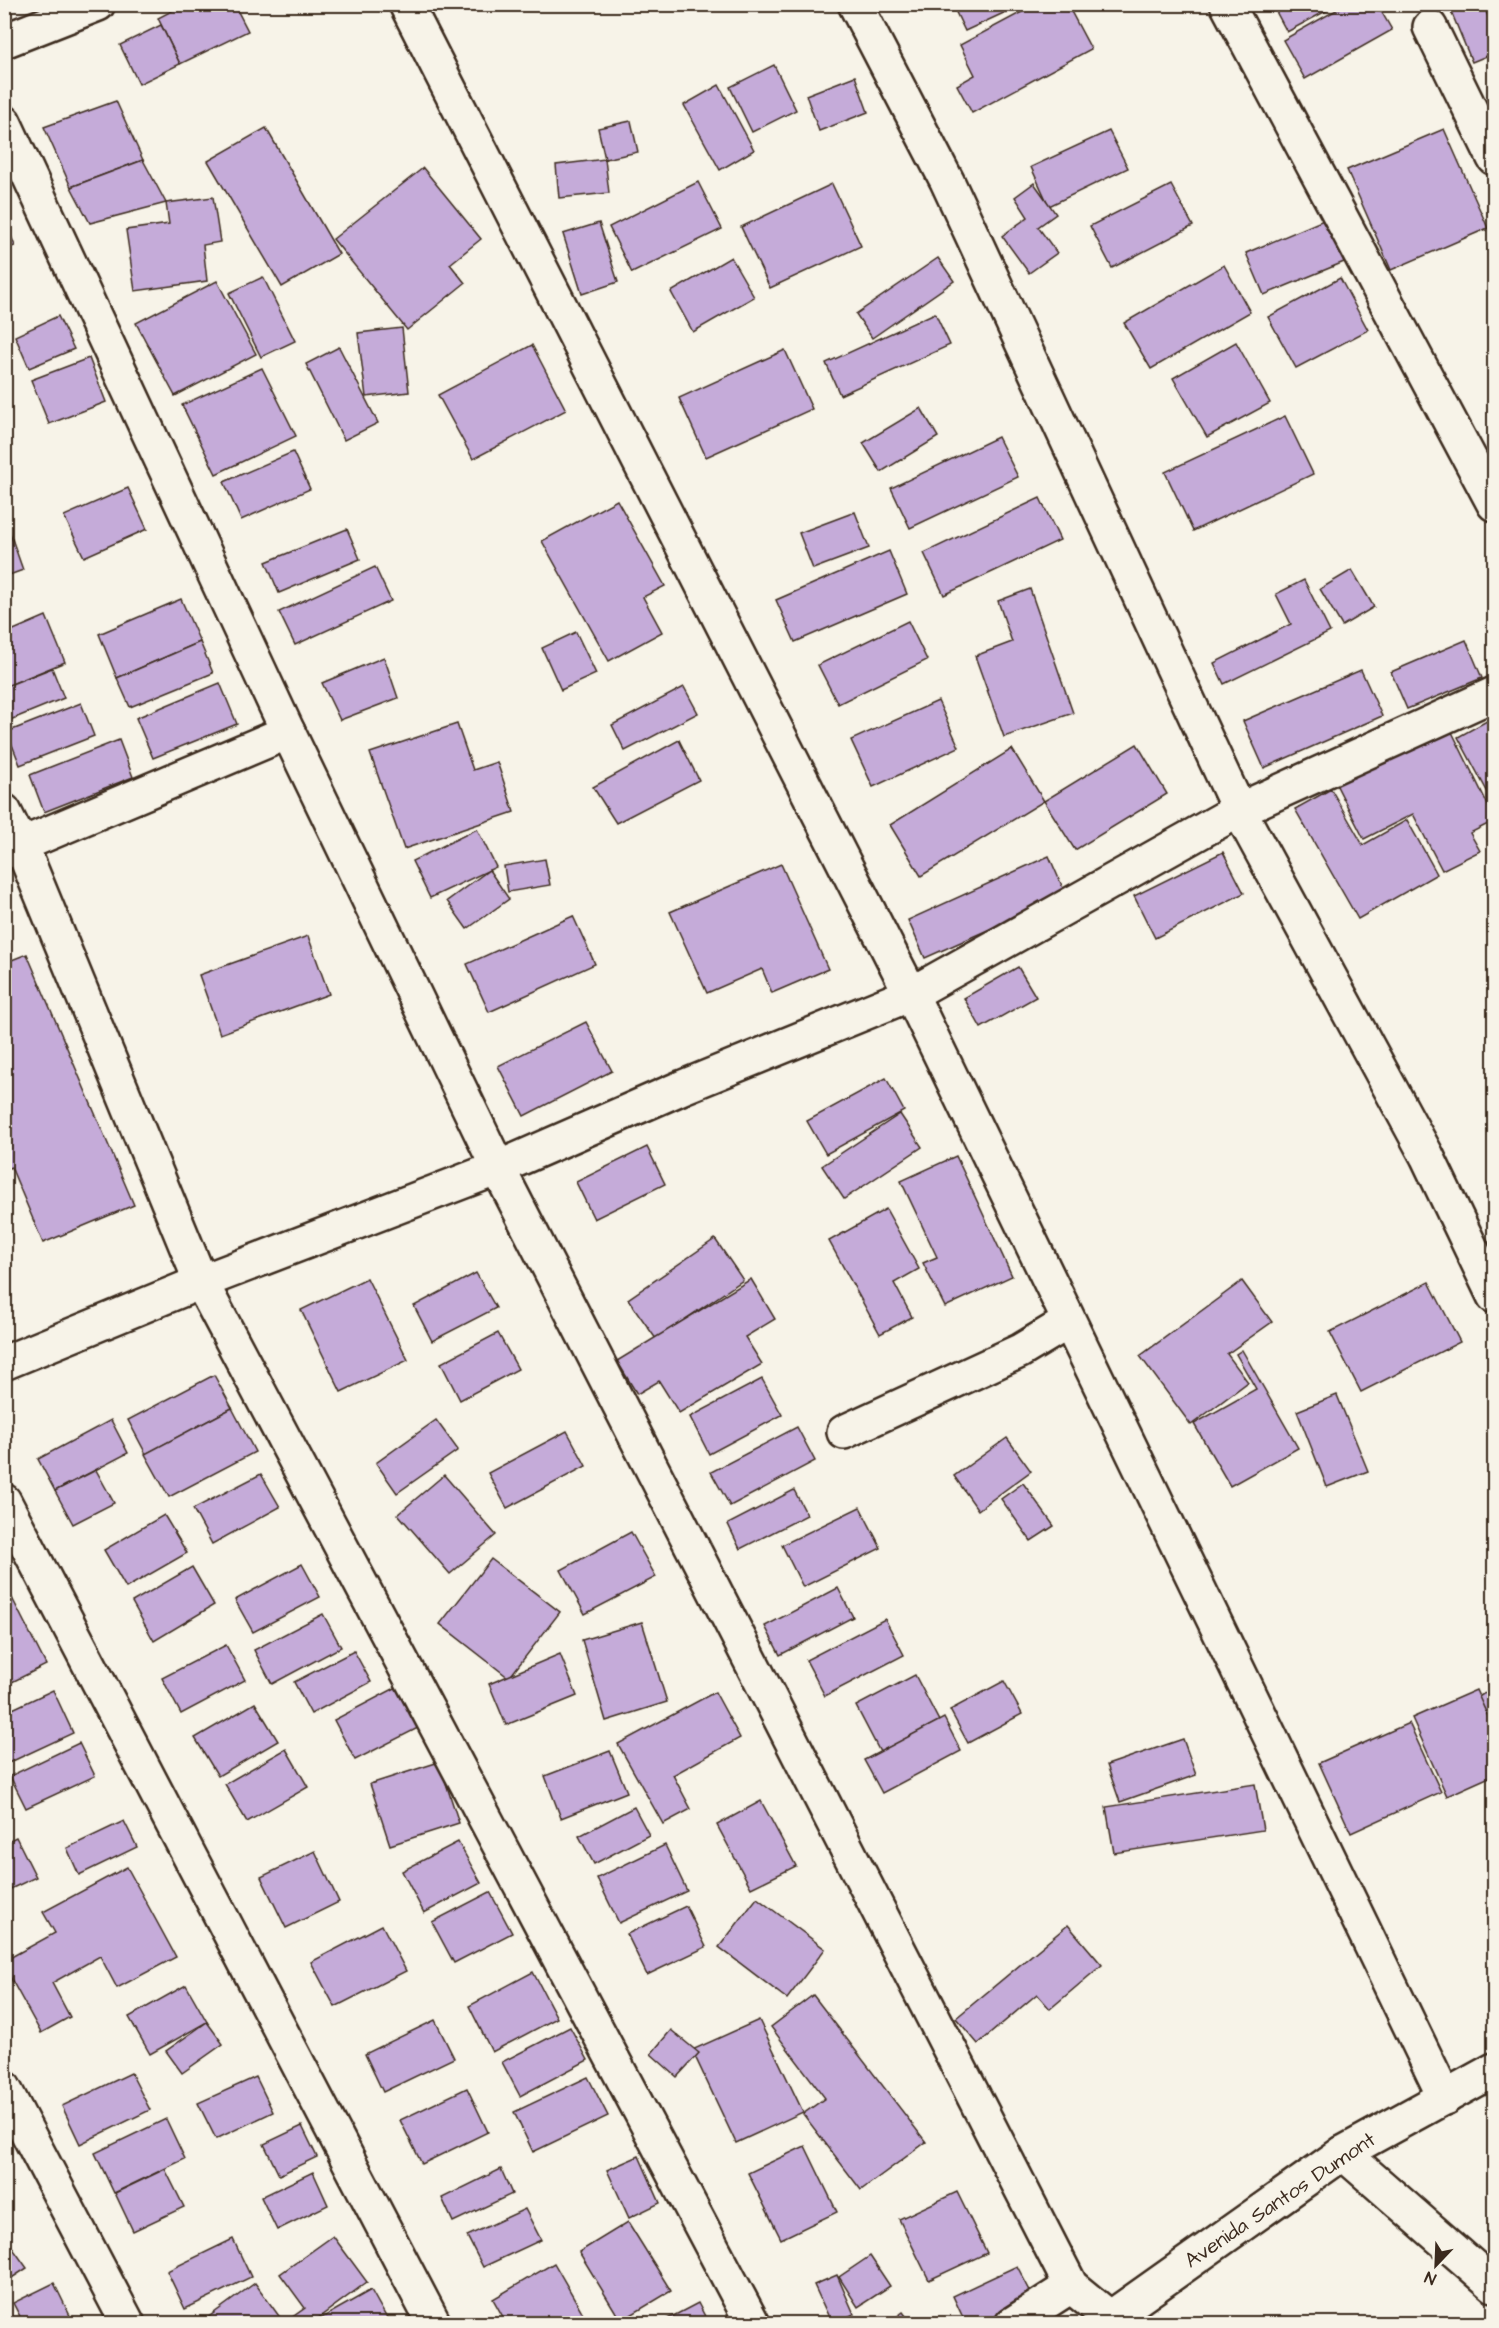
<svg xmlns="http://www.w3.org/2000/svg" width="1499" height="2328" font-family="'Architects Daughter',sans-serif">
  <style>
    .building { fill: #c5abd9; stroke: #3b2a1e; stroke-width: 1.5 }
    .lines { fill: none; stroke-linecap: round; stroke-linejoin: round }
    .minor-casing { stroke: #3b2a1e; stroke-width: 38 }
    .major-casing { stroke: #3b2a1e; stroke-width: 38 }
    .minor { stroke: #f7f3e8; stroke-width: 33 }
    .major { stroke: #f7f3e8; stroke-width: 33 }
    .labels { text-anchor: middle; dominant-baseline: central; stroke-width: 5; stroke-linejoin: round; paint-order: stroke }
    .street-label { font-size: 21px; fill: #3b2a1e; stroke: #f7f3e8 }
  </style>
  <rect width="100%" height="100%" fill="#f7f3e8"/>
  <filter id="ink" filterUnits="userSpaceOnUse"><feTurbulence type="fractalNoise" baseFrequency=".0167" numOctaves="2"/><feDisplacementMap in="SourceGraphic" scale="12" xChannelSelector="R" yChannelSelector="G"/><feConvolveMatrix kernelMatrix="1 2 1 2 8 2 1 2 1" color-interpolation-filters="sRGB"/></filter>
  <g filter="url(#ink)">
    <g class="building">
      <polygon points="185,4 234,4 248,31 180,64 158,18"/>
      <polygon points="952,4 1023,4 965,31"/>
      <polygon points="1037,4 1067,4 1091,49 972,113 957,85 975,75 960,45"/>
      <polygon points="1272,4 1339,4 1287,32"/>
      <polygon points="1347,4 1377,4 1392,30 1305,79 1283,40"/>
      <polygon points="1448,4 1483,4 1494,31 1494,53 1472,62"/>
      <polygon points="161,25 180,64 139,84 120,45"/>
      <polygon points="774,65 796,110 752,132 730,87"/>
      <polygon points="855,76 868,112 819,131 806,95"/>
      <polygon points="719,85 754,150 720,170 684,105"/>
      <polygon points="116,101 143,160 71,187 44,127"/>
      <polygon points="631,121 638,152 605,159 598,128"/>
      <polygon points="266,128 339,254 282,287 208,161"/>
      <polygon points="1444,129 1488,228 1391,270 1347,170"/>
      <polygon points="1109,131 1128,168 1049,206 1031,167"/>
      <polygon points="605,159 609,193 559,198 556,165"/>
      <polygon points="143,160 166,203 90,223 71,187"/>
      <polygon points="423,168 481,239 450,264 465,283 407,330 333,239"/>
      <polygon points="698,182 722,229 632,273 609,227"/>
      <polygon points="1034,183 1056,214 1038,227 1057,253 1029,273 1002,236 1028,217 1015,197"/>
      <polygon points="832,184 861,246 770,288 741,227"/>
      <polygon points="1171,185 1193,226 1112,268 1090,226"/>
      <polygon points="213,197 220,242 203,245 207,281 135,291 126,230 169,224 166,203"/>
      <polygon points="4,218 15,246 4,249"/>
      <polygon points="1326,219 1344,262 1264,295 1246,253"/>
      <polygon points="599,223 618,282 582,294 563,234"/>
      <polygon points="731,257 754,297 693,332 671,292"/>
      <polygon points="938,258 954,281 872,338 856,314"/>
      <polygon points="1224,265 1250,312 1151,369 1124,323"/>
      <polygon points="263,277 295,341 261,357 229,293"/>
      <polygon points="1340,278 1368,330 1296,368 1268,317"/>
      <polygon points="217,281 256,354 175,396 136,323"/>
      <polygon points="935,313 950,345 840,395 826,363"/>
      <polygon points="58,316 74,349 29,368 15,336"/>
      <polygon points="402,328 409,392 366,397 358,333"/>
      <polygon points="1236,342 1270,403 1207,437 1173,378"/>
      <polygon points="532,345 566,410 473,459 438,395"/>
      <polygon points="339,347 378,423 344,440 306,364"/>
      <polygon points="785,350 812,409 706,457 679,398"/>
      <polygon points="89,358 106,402 49,424 31,380"/>
      <polygon points="262,368 296,436 216,474 182,405"/>
      <polygon points="921,408 938,437 881,472 863,443"/>
      <polygon points="1285,416 1313,474 1193,531 1165,472"/>
      <polygon points="998,437 1018,477 910,528 891,488"/>
      <polygon points="293,452 310,489 241,520 224,482"/>
      <polygon points="128,488 147,529 84,557 64,516"/>
      <polygon points="1040,498 1060,540 944,595 924,553"/>
      <polygon points="617,500 665,586 643,597 662,632 609,661 542,541"/>
      <polygon points="855,512 869,548 813,569 799,533"/>
      <polygon points="4,516 23,570 4,577"/>
      <polygon points="347,529 360,559 279,593 266,562"/>
      <polygon points="889,551 907,594 795,642 776,600"/>
      <polygon points="375,567 391,601 295,645 279,612"/>
      <polygon points="1352,570 1374,607 1342,626 1320,589"/>
      <polygon points="1304,580 1330,632 1224,684 1214,663 1291,624 1276,594"/>
      <polygon points="1030,589 1073,713 1004,737 975,656 1012,642 998,601"/>
      <polygon points="181,599 200,642 117,678 99,634"/>
      <polygon points="46,616 65,662 4,687 4,634"/>
      <polygon points="908,621 927,660 838,704 818,665"/>
      <polygon points="576,632 596,674 561,690 542,648"/>
      <polygon points="1466,640 1482,678 1407,709 1391,672"/>
      <polygon points="200,642 213,673 130,707 117,678"/>
      <polygon points="384,657 398,698 340,720 322,683"/>
      <polygon points="52,668 64,698 10,720 4,706 4,687"/>
      <polygon points="1361,670 1382,716 1264,768 1243,721"/>
      <polygon points="220,683 237,724 153,758 136,718"/>
      <polygon points="684,687 698,713 625,751 612,725"/>
      <polygon points="938,701 959,747 873,787 851,740"/>
      <polygon points="81,703 94,736 20,765 7,732"/>
      <polygon points="1494,717 1494,804 1458,737"/>
      <polygon points="457,724 473,770 497,762 514,812 404,849 370,753"/>
      <polygon points="1450,728 1494,817 1494,821 1470,833 1480,851 1442,870 1413,814 1364,839 1336,784"/>
      <polygon points="119,740 133,777 44,812 30,775"/>
      <polygon points="679,740 699,780 616,823 593,787"/>
      <polygon points="1137,744 1167,794 1075,850 1044,801"/>
      <polygon points="1012,749 1044,801 921,876 890,825"/>
      <polygon points="1331,789 1363,845 1407,820 1437,874 1358,919 1295,809"/>
      <polygon points="477,829 496,867 430,898 412,861"/>
      <polygon points="1223,852 1244,893 1155,938 1134,896"/>
      <polygon points="1049,856 1066,895 925,958 908,920"/>
      <polygon points="545,859 550,885 508,892 504,866"/>
      <polygon points="781,864 828,969 772,993 762,969 707,993 670,912"/>
      <polygon points="489,870 509,899 467,929 447,901"/>
      <polygon points="573,916 595,964 489,1012 467,964"/>
      <polygon points="308,936 329,994 220,1034 199,975"/>
      <polygon points="27,954 134,1205 43,1243 11,1167 4,1170 4,963"/>
      <polygon points="1018,967 1036,997 981,1028 964,998"/>
      <polygon points="586,1022 612,1071 524,1116 498,1066"/>
      <polygon points="886,1078 904,1111 826,1154 807,1121"/>
      <polygon points="900,1114 922,1147 844,1199 822,1166"/>
      <polygon points="647,1147 665,1184 594,1219 576,1182"/>
      <polygon points="956,1156 1012,1276 945,1307 923,1263 937,1257 901,1181"/>
      <polygon points="886,1209 919,1269 894,1283 912,1317 880,1334 829,1241"/>
      <polygon points="715,1239 743,1280 656,1339 628,1299"/>
      <polygon points="476,1273 496,1308 432,1341 414,1306"/>
      <polygon points="367,1278 408,1360 341,1392 301,1310"/>
      <polygon points="751,1279 775,1319 745,1337 762,1364 679,1413 659,1381 637,1394 617,1361"/>
      <polygon points="1242,1281 1272,1322 1227,1354 1248,1382 1191,1425 1140,1356"/>
      <polygon points="1429,1282 1460,1342 1361,1392 1330,1332"/>
      <polygon points="498,1333 518,1369 460,1400 441,1363"/>
      <polygon points="1242,1350 1298,1448 1230,1486 1194,1424 1256,1389 1236,1354"/>
      <polygon points="214,1375 232,1408 146,1454 128,1420"/>
      <polygon points="762,1379 782,1415 709,1454 690,1417"/>
      <polygon points="1337,1395 1368,1471 1327,1487 1297,1411"/>
      <polygon points="232,1408 255,1452 169,1497 145,1454"/>
      <polygon points="111,1420 128,1453 55,1491 38,1459"/>
      <polygon points="436,1420 458,1450 397,1493 376,1463"/>
      <polygon points="797,1427 815,1461 730,1506 711,1472"/>
      <polygon points="567,1431 586,1466 507,1508 488,1473"/>
      <polygon points="1007,1438 1031,1471 978,1510 954,1476"/>
      <polygon points="96,1470 114,1503 73,1524 55,1491"/>
      <polygon points="261,1474 280,1507 212,1544 193,1509"/>
      <polygon points="444,1475 496,1535 450,1574 398,1514"/>
      <polygon points="1023,1483 1054,1526 1031,1541 1001,1499"/>
      <polygon points="794,1490 807,1515 740,1549 728,1524"/>
      <polygon points="860,1507 881,1548 803,1587 782,1545"/>
      <polygon points="164,1515 187,1553 126,1588 104,1550"/>
      <polygon points="631,1532 656,1577 585,1614 561,1570"/>
      <polygon points="491,1559 560,1612 509,1678 440,1624"/>
      <polygon points="302,1564 320,1597 253,1632 235,1600"/>
      <polygon points="192,1567 214,1605 154,1641 132,1602"/>
      <polygon points="838,1588 853,1617 780,1655 765,1626"/>
      <polygon points="9,1592 46,1665 4,1686 4,1594"/>
      <polygon points="323,1614 341,1647 272,1684 254,1650"/>
      <polygon points="885,1619 904,1655 825,1696 806,1660"/>
      <polygon points="642,1622 667,1702 606,1721 582,1640"/>
      <polygon points="226,1645 245,1680 181,1714 162,1678"/>
      <polygon points="354,1651 371,1682 311,1714 294,1682"/>
      <polygon points="560,1654 577,1696 506,1725 489,1684"/>
      <polygon points="915,1675 939,1721 880,1752 856,1706"/>
      <polygon points="1004,1681 1022,1714 968,1743 950,1710"/>
      <polygon points="397,1687 418,1728 355,1760 334,1720"/>
      <polygon points="1494,1687 1494,1724 1477,1698"/>
      <polygon points="53,1690 73,1733 4,1765 4,1713"/>
      <polygon points="1476,1690 1494,1730 1494,1775 1447,1796 1412,1718"/>
      <polygon points="715,1692 740,1738 673,1775 691,1809 663,1824 618,1744"/>
      <polygon points="255,1703 278,1741 218,1776 195,1738"/>
      <polygon points="944,1718 961,1751 882,1793 864,1760"/>
      <polygon points="1409,1723 1441,1792 1351,1833 1319,1763"/>
      <polygon points="1183,1739 1196,1775 1120,1802 1107,1765"/>
      <polygon points="79,1743 95,1776 26,1808 10,1776"/>
      <polygon points="286,1749 308,1787 247,1822 225,1784"/>
      <polygon points="610,1751 627,1792 561,1818 545,1776"/>
      <polygon points="439,1762 459,1823 390,1845 370,1784"/>
      <polygon points="1255,1784 1263,1830 1114,1853 1106,1807"/>
      <polygon points="761,1801 796,1866 751,1888 717,1825"/>
      <polygon points="634,1807 649,1835 594,1864 579,1836"/>
      <polygon points="124,1821 137,1847 79,1875 67,1848"/>
      <polygon points="16,1837 36,1877 4,1892 4,1843"/>
      <polygon points="458,1842 481,1883 424,1913 402,1871"/>
      <polygon points="665,1845 687,1891 619,1923 597,1878"/>
      <polygon points="315,1851 339,1902 286,1928 261,1877"/>
      <polygon points="127,1867 176,1957 117,1988 100,1956 52,1983 70,2017 41,2033 4,1966 4,1961 55,1933 43,1912"/>
      <polygon points="490,1892 512,1933 454,1963 432,1922"/>
      <polygon points="757,1898 825,1949 787,1999 719,1947"/>
      <polygon points="686,1906 706,1947 647,1975 627,1934"/>
      <polygon points="382,1925 406,1971 335,2007 311,1962"/>
      <polygon points="1068,1925 1102,1965 1050,2009 1037,1994 978,2044 956,2018"/>
      <polygon points="533,1972 557,2018 492,2052 469,2006"/>
      <polygon points="186,1985 207,2022 150,2054 129,2017"/>
      <polygon points="813,1995 926,2142 861,2190 803,2114 825,2098 771,2027"/>
      <polygon points="435,2020 454,2058 383,2092 365,2054"/>
      <polygon points="759,2020 803,2112 736,2143 692,2050"/>
      <polygon points="207,2022 223,2044 182,2073 166,2051"/>
      <polygon points="570,2027 588,2060 520,2096 502,2062"/>
      <polygon points="671,2030 699,2053 677,2077 651,2054"/>
      <polygon points="131,2073 150,2110 80,2144 62,2106"/>
      <polygon points="256,2077 273,2112 216,2139 198,2103"/>
      <polygon points="588,2077 608,2116 533,2152 514,2112"/>
      <polygon points="467,2088 488,2132 422,2164 400,2120"/>
      <polygon points="166,2119 185,2159 114,2193 95,2153"/>
      <polygon points="302,2126 317,2157 279,2175 264,2144"/>
      <polygon points="805,2146 837,2212 781,2239 748,2173"/>
      <polygon points="639,2156 660,2203 629,2218 607,2170"/>
      <polygon points="165,2169 184,2207 133,2231 115,2193"/>
      <polygon points="501,2169 512,2194 453,2222 442,2198"/>
      <polygon points="313,2172 328,2205 277,2230 261,2197"/>
      <polygon points="957,2192 987,2253 929,2280 899,2219"/>
      <polygon points="525,2209 541,2240 483,2267 467,2236"/>
      <polygon points="628,2222 671,2291 621,2321 579,2252"/>
      <polygon points="4,2236 27,2268 4,2283"/>
      <polygon points="333,2236 367,2282 310,2324 199,2324 255,2283 284,2323 305,2308 280,2274"/>
      <polygon points="233,2239 251,2277 185,2309 167,2271"/>
      <polygon points="870,2256 890,2286 858,2307 839,2277"/>
      <polygon points="554,2263 589,2324 507,2324 493,2299"/>
      <polygon points="1017,2266 1036,2302 990,2324 966,2324 953,2296"/>
      <polygon points="837,2275 854,2314 832,2324 814,2285"/>
      <polygon points="54,2283 74,2324 24,2324 13,2303"/>
      <polygon points="371,2290 390,2324 311,2324"/>
      <polygon points="698,2303 709,2324 658,2324"/>
      <polygon points="903,2312 912,2324 887,2324"/>
    </g>
    <g class="lines">
      <g class="minor-casing">
        <g id="minor">
          <polyline points="406,4 911,994 1445,2098"/>
          <polyline points="855,4 947,181 1239,810 1427,1156 1494,1296"/>
          <polyline points="1227,4 1494,504"/>
          <polyline points="1430,27 1494,158"/>
          <polyline points="4,41 98,4"/>
          <polyline points="4,122 288,732 498,1168 1071,2286 1110,2318"/>
          <polyline points="4,811 21,845 201,1282 753,2324"/>
          <polyline points="4,852 288,732"/>
          <polyline points="4,1363 201,1282 498,1168 683,1087 911,994 1239,810 1494,694"/>
          <polyline points="844,1432 1020,1351 1068,1322"/>
          <polyline points="4,1501 434,2324"/>
          <polyline points="4,2088 128,2324"/>
          <polyline points="1343,2153 1494,2285"/>
          <polyline points="1012,2324 1071,2286"/>
        </g>
      </g>
      <g class="major-casing">
        <polyline id="major" points="1105,2324 1110,2318 1343,2153 1494,2070"/>
      </g>
      <use href="#minor" class="minor"/>
      <use href="#major" class="major"/>
    </g>
  </g>
  <g class="labels">
    <g class="street-label">
      <text transform="translate(1280 2200) rotate(-34)">Avenida Santos Dumont</text>
    </g>
  </g>
  <rect width="1499" height="2328" fill="none" stroke="#f7f3e8" stroke-width="24"/>
  <rect x="12" y="12" width="1475" height="2304" fill="none" stroke="#3b2a1e" stroke-width="2" filter="url(#ink)"/>
  <g transform="translate(1436 2265) rotate(203)" stroke="#f7f3e8" stroke-width="4.5" paint-order="stroke">
  <path d="M0-4.5L10 22L0 15L-10 22Z" fill="#3b2a1e"/>
  <text y="-9" font-size="16" font-weight="bold" text-anchor="middle" fill="#3b2a1e">N</text>
  </g>
</svg>
